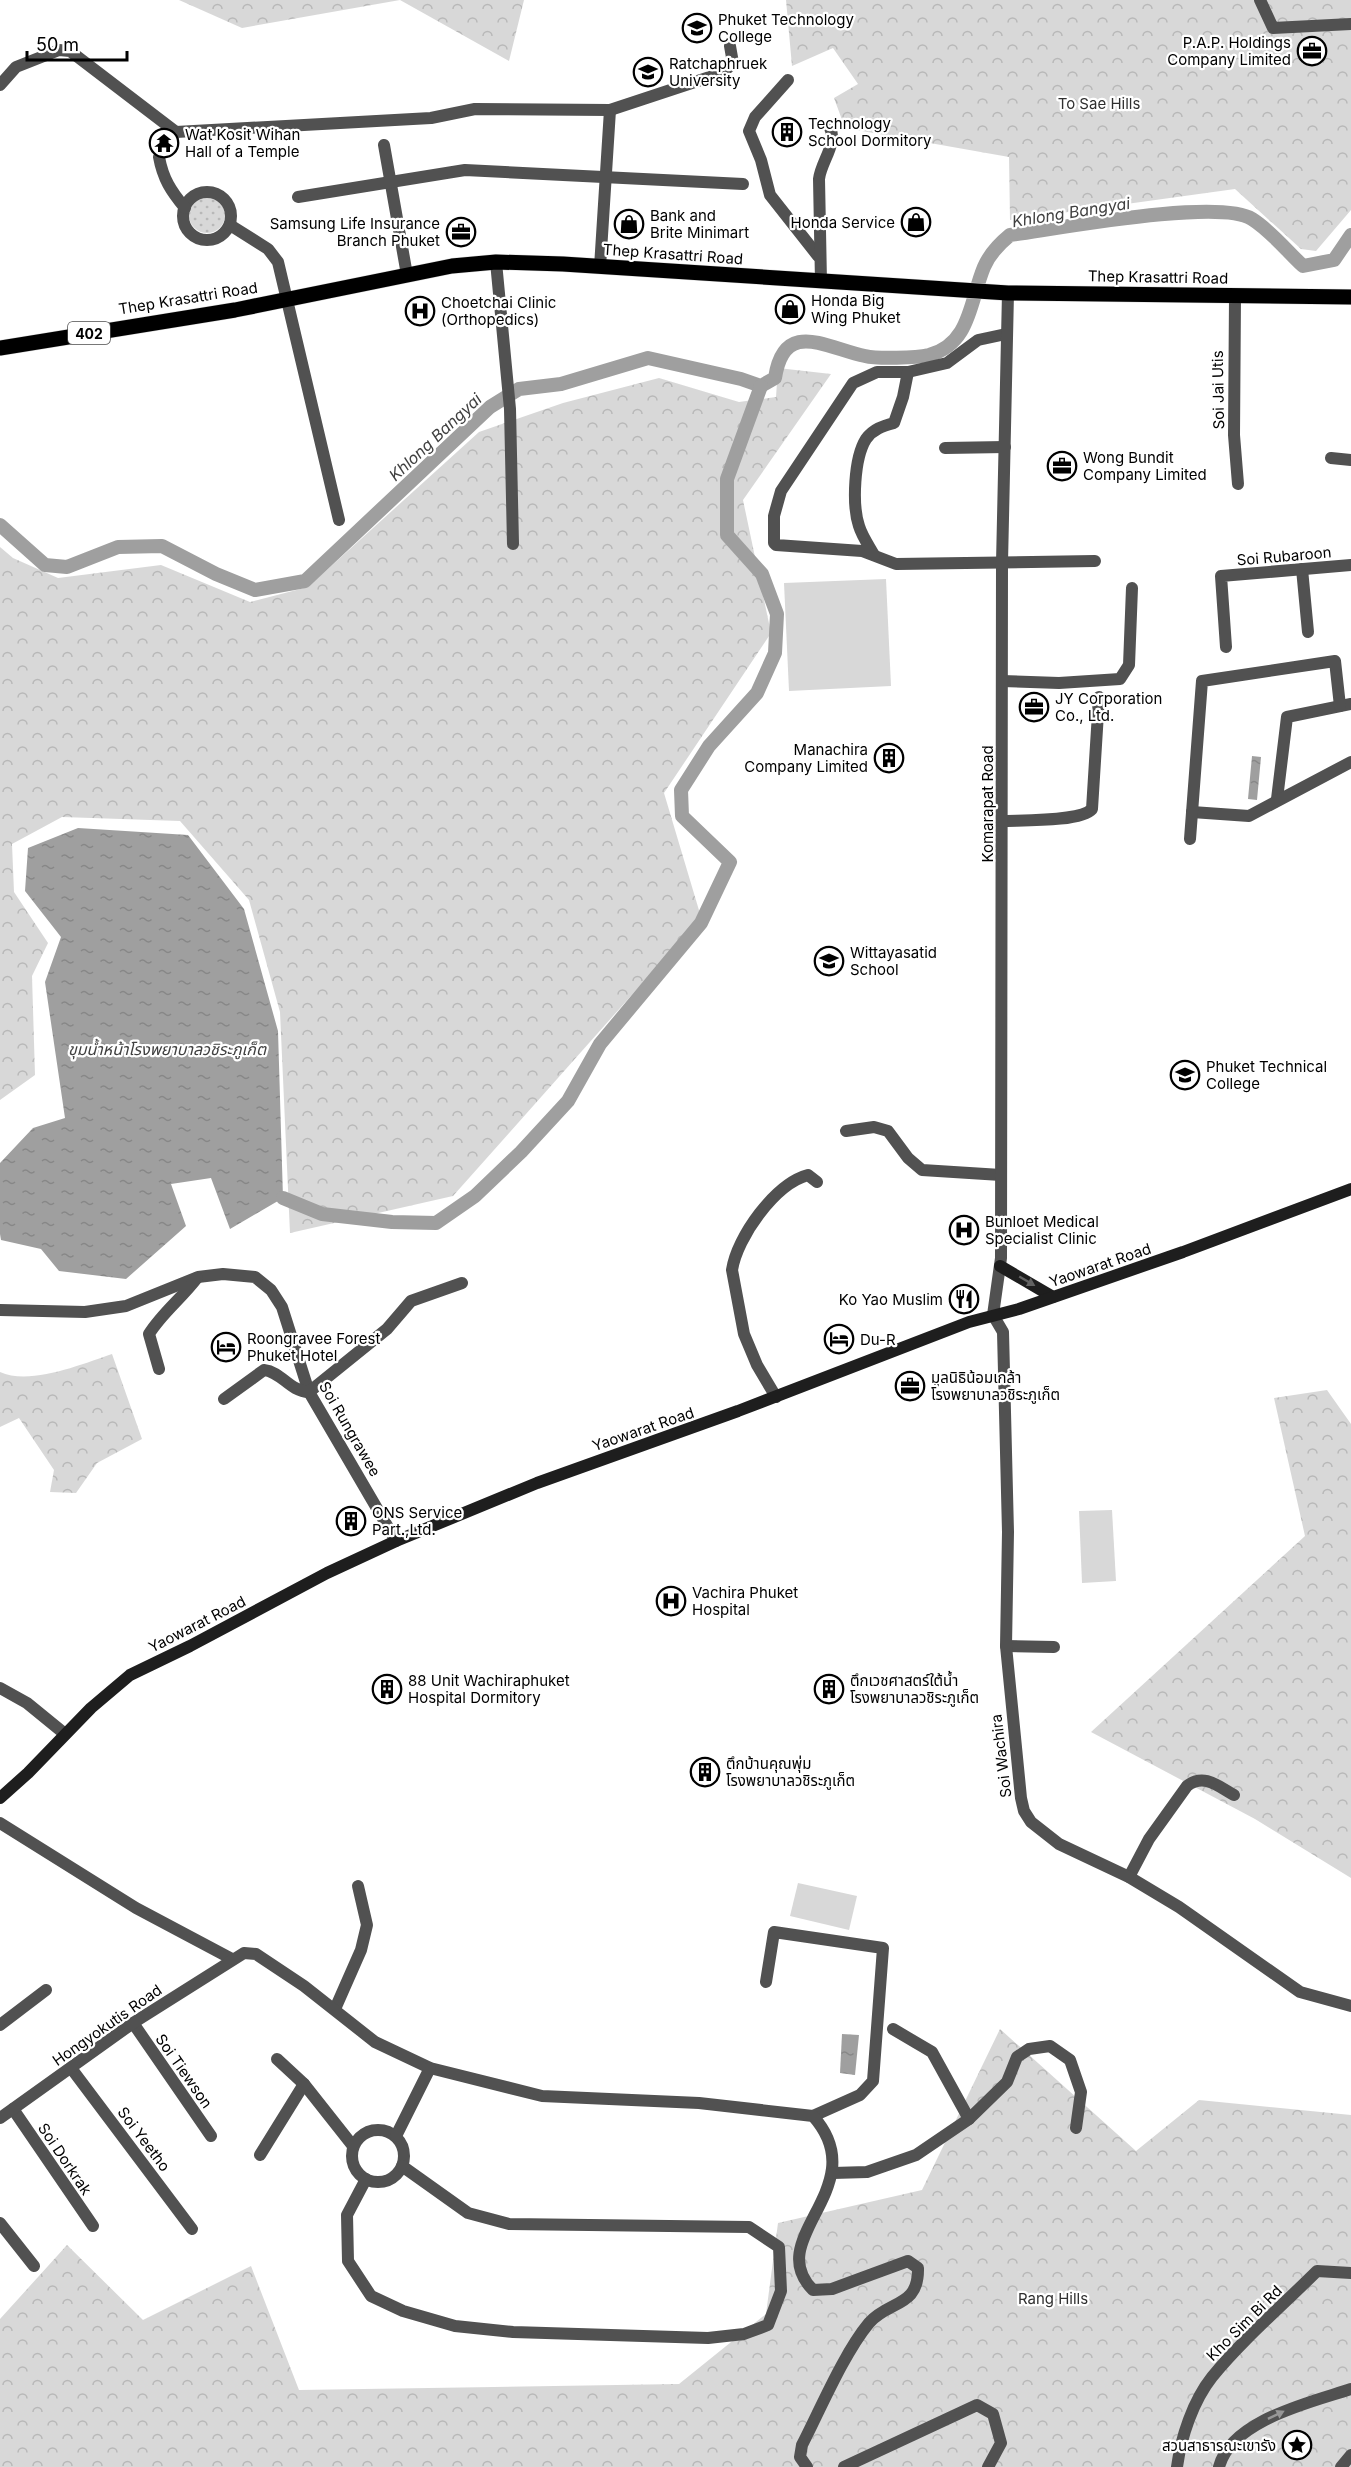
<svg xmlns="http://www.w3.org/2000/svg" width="1351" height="2467" font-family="Inter,'Noto Sans Thai',sans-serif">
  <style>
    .grass { fill: url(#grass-dots) }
    .forest { fill: url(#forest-crowns) }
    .pitch { fill: #d8d8d8 }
    .water { fill: url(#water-ripples) }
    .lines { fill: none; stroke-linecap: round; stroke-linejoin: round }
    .canal { stroke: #9f9f9f; stroke-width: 14 }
    .primary-casing { stroke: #dbdbdb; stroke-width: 16 }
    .minor { stroke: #515151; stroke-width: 12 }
    .tertiary { stroke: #515151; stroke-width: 12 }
    .secondary { stroke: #1e1e1e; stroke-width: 12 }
    .primary { stroke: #000; stroke-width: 15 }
    .oneway { fill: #626262 }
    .oneway2 { fill: #979797 }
    .labels { text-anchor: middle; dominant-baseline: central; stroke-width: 4.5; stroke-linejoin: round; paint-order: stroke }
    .shield { fill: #fff; stroke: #4c4c4c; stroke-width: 1.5 }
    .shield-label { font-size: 14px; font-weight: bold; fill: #000 }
    .poi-label { font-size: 15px; fill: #000; stroke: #fff; text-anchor: start }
    .park-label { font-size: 15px; fill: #2f2f2f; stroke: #fff }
    .street-label { font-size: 15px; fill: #000; stroke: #fff }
    .water-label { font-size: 16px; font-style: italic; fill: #404040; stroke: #fff }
  </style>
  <defs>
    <pattern id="grass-dots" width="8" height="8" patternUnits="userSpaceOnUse" patternTransform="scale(1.5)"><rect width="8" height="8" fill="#d8d8d8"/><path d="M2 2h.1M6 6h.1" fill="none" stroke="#b8b8b8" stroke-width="1.8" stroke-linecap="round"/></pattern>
    <pattern id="forest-crowns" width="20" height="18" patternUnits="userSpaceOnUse" patternTransform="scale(1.5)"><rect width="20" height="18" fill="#d8d8d8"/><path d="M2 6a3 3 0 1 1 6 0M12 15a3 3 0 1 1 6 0" fill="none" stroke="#b8b8b8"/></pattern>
    <pattern id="water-ripples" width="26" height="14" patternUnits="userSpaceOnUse" patternTransform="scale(1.5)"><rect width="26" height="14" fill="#9f9f9f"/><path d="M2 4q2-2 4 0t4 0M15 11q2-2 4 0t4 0" fill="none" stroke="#878787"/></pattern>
  </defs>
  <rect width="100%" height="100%" fill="#fff"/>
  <circle class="grass" cx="207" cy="215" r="18"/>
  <g class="forest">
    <polygon points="179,0 524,0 509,61 400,0 242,28"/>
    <polygon points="786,0 1351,0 1351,210 1316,251 1301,249 1235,189 1010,220 1009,157 845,128 834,98 858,84 833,48 792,66"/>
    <polygon points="778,368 831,374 743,500 771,633 664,793 701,917 453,1196 290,1233 280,1012 249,900 180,821 62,817 12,844 14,892 48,943 32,976 35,1075 0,1100 0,547 13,558 58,578 161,565 250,602 308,587 479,432 563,403 659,378 739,402 776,397"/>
    <path d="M112,1354L142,1439L97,1463L76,1493L50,1492L54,1470L19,1418L0,1427V1372C30,1386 82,1364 112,1354Z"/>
    <polygon points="1327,1390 1351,1424 1351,1878 1255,1819 1091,1732 1305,1536 1274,1398"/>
    <polygon points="1000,2029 1136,2151 1199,2100 1351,2115 1351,2467 0,2467 0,2319 67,2245 143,2320 251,2266 299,2390 679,2384 766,2314 778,2223 922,2190"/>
  </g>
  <g class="pitch">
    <polygon points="886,579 891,686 789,691 784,583"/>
    <polygon points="1112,1510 1116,1581 1082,1583 1079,1511"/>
    <polygon points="798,1883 857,1896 849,1930 790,1916"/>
  </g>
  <g class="water">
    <polygon points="1252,756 1261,757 1257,800 1248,799"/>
    <polygon points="78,828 188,835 244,909 278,1031 283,1198 230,1229 211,1178 171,1184 186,1226 126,1279 59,1271 41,1249 1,1240 0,1234 0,1163 33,1128 65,1118 45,982 61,937 25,891 28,848"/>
    <polygon points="842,2034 859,2035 855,2075 840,2073"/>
  </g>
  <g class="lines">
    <g class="canal">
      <path d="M0,525L45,565L67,567L118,547L162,546L216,574L255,590L305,581L490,407L519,389L561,384L648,358L741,379L761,386L775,378C784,318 826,348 865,356C877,359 916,358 929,355C971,344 970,300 984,267C990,253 999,244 1010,235C1055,229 1219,198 1252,219C1270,230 1287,251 1303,266L1334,260L1351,235"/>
      <polyline points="283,1198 322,1214 392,1222 436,1223 475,1196 521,1152 568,1101 600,1044 701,923 730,862 682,816 681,790 709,746 757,693 775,653 777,614 762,574 727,535 727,479 761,386"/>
    </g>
    <g class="primary-casing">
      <polyline id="primary" points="0,348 235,310 452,266 496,262 563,264 1008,293 1351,297"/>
    </g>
    <g class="minor">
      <polyline points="1260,0 1273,28 1351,24"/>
      <polyline points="788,80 755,117 749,131 761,160 770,195 818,256"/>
      <polyline points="0,85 16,67 59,50 70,51 176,132"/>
      <polyline points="384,145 407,275"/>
      <circle cx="207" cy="216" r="24"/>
      <polyline points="298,197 465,170 743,184"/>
      <path d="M185,208C171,191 163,179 159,157L176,132L431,118L475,109L610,110L722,73L733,63L730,46"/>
      <polyline points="230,225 268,249 278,262 339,520"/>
      <polyline points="496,262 510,409 513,544"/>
      <polyline points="600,267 610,110"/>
      <path d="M821,282L819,179C821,161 839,143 829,126"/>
      <polyline points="1235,297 1234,435 1238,484"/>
      <polyline points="1006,334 978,340 947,363 908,372 877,372 853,383 781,491 774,516 774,543 776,545 862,551 896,564 1095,561"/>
      <polyline points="945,448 1005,447"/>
      <polyline points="1331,458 1351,460"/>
      <path d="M874,555C869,546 862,536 859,526C852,505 854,458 866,439C873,429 883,426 894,423L903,397L908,372"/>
      <polyline points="1302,569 1308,632"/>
      <polyline points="1226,647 1221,576 1351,565"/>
      <polyline points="1002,681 1059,683 1120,679 1129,665 1132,588"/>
      <polyline points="1277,799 1287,717 1351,704"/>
      <polyline points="1192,812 1249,816 1351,762"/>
      <path d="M1002,821C1021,820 1081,822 1092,809L1099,697"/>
      <polyline points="1190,839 1202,681 1335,661 1340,706"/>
      <polyline points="846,1131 874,1127 888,1131 908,1158 922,1170 1001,1175"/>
      <polyline points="0,1310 85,1312 126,1306 198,1277 223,1274 255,1277 271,1290 282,1307 309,1392 396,1541"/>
      <path d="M159,1369L149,1334C162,1313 182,1298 197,1278"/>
      <path d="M776,1397L757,1365L744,1334L732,1270C737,1237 775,1184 808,1175L817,1182"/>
      <path d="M224,1399L264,1370C282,1372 289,1391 309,1392L387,1329L411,1301L462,1283"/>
      <polyline points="1006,1646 1054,1647"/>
      <polyline points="0,1688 27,1703 65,1734"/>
      <polyline points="0,1823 136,1908 232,1959"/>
      <path d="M1129,1877L1149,1839L1187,1786C1204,1773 1218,1786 1234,1795"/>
      <polyline points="766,1982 774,1932 883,1948 873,2081 860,2095 813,2116"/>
      <polyline points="335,2009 361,1950 367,1925 358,1886"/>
      <polyline points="133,2023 211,2136"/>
      <polyline points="0,2025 46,1990"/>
      <polyline points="893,2029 932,2052 969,2119"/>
      <polyline points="277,2059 304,2084 353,2146"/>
      <polyline points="71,2068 192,2229"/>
      <polyline points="13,2109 93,2226"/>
      <path d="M0,2118L133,2023L244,1953L256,1954L304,1986L375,2042L430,2068L542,2096L699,2103L813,2116C876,2187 761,2238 813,2290L832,2289L908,2261L918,2268C919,2308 889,2300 869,2323C844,2353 820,2410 802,2445L800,2457L807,2467"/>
      <circle cx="378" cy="2156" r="26"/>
      <polyline points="396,2136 430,2068"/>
      <polyline points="260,2155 304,2084"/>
      <polyline points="833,2173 867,2172 916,2155 969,2119 1007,2082 1017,2057 1029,2049 1050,2046 1070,2060 1081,2092 1076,2128"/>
      <polyline points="366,2179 347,2215 348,2261 371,2296 403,2311 455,2326 513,2332 708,2338 744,2334 768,2325 781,2291 779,2247 749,2227 509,2224 468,2213 402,2166"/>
      <polyline points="0,2223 34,2266"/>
      <polyline points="844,2467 977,2405 993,2414 1001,2443 988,2467"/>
      <path d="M1177,2467C1181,2437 1193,2401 1212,2377C1242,2340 1283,2305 1317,2271L1351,2273"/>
      <path d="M1219,2467C1231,2420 1312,2402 1351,2389"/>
      <polyline points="1341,2467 1351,2455"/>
    </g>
    <polyline class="tertiary" points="1008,293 1002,563 1001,1258 993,1315 1003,1332 1008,1532 1006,1646 1021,1798 1024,1811 1031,1822 1059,1844 1129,1877 1179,1907 1300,1992 1351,2006"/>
    <g class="secondary">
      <polyline points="1000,1266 1053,1297"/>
      <polyline points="0,1798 28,1773 91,1708 130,1675 190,1646 327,1573 396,1541 537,1483 738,1411 969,1322 1019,1309 1183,1252 1351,1189"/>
    </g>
    <use href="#primary" class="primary"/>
  </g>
  <defs><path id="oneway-solid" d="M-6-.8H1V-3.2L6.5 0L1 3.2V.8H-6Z" transform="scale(1.5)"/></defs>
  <use class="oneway" href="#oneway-solid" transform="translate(1027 1281) rotate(30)"/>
  <use class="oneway2" href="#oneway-solid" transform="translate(1276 2415) rotate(-26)"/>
  <defs>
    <g id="university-ring" transform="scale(1.5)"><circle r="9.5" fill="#fff" stroke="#000" stroke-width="1.5"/><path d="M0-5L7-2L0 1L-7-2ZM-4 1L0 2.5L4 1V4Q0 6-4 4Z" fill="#000"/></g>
    <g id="office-ring" transform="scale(1.5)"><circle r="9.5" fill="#fff" stroke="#000" stroke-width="1.5"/><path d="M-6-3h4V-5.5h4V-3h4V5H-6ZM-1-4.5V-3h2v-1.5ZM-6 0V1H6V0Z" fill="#000"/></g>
    <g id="building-ring" transform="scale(1.5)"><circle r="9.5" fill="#fff" stroke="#000" stroke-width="1.5"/><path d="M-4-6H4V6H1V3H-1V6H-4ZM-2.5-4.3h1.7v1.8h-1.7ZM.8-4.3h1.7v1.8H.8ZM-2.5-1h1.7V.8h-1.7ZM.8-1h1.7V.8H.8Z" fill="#000"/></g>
    <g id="temple-ring" transform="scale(1.5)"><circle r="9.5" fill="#fff" stroke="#000" stroke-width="1.5"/><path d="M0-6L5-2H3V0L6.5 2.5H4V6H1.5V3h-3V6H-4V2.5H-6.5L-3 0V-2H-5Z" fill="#000"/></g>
    <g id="shop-ring" transform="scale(1.5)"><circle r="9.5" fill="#fff" stroke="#000" stroke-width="1.5"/><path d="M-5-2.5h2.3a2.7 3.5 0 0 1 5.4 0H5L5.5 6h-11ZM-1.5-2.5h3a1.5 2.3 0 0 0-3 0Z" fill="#000"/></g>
    <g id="hospital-ring" transform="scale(1.5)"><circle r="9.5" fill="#fff" stroke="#000" stroke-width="1.5"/><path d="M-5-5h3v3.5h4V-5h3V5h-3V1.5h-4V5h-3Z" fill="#000"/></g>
    <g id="school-ring" transform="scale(1.5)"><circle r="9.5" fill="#fff" stroke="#000" stroke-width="1.5"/><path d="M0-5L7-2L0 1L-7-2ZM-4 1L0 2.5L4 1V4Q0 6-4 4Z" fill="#000"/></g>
    <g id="restaurant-ring" transform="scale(1.5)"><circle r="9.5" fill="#fff" stroke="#000" stroke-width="1.5"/><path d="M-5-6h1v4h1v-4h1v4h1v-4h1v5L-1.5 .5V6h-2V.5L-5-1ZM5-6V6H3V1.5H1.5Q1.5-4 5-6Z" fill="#000"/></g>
    <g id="hotel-ring" transform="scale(1.5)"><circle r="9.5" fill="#fff" stroke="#000" stroke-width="1.5"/><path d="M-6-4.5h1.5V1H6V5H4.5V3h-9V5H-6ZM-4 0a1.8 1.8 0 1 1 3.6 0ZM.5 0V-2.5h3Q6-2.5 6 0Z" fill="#000"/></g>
    <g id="sight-ring" transform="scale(1.5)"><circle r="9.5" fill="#fff" stroke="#000" stroke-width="1.5"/><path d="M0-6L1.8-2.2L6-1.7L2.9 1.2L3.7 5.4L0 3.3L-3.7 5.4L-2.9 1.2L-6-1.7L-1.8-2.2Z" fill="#000"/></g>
  </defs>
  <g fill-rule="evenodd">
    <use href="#university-ring" x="697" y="28"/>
    <use href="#office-ring" x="1312" y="51"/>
    <use href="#university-ring" x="648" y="72"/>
    <use href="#building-ring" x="787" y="132"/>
    <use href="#temple-ring" x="164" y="143"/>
    <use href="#shop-ring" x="916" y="222"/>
    <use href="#shop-ring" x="629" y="224"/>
    <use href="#office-ring" x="461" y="232"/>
    <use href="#shop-ring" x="790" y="309"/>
    <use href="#hospital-ring" x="420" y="311"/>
    <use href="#office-ring" x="1062" y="466"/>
    <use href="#office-ring" x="1034" y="707"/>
    <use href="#building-ring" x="889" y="758"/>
    <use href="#school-ring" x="829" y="961"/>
    <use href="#university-ring" x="1185" y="1075"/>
    <use href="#hospital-ring" x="964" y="1230"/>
    <use href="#restaurant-ring" x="964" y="1299"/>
    <use href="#hotel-ring" x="839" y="1339"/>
    <use href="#hotel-ring" x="226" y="1347"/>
    <use href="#office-ring" x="910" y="1386"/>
    <use href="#building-ring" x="351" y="1521"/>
    <use href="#hospital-ring" x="671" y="1601"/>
    <use href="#building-ring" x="387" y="1689"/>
    <use href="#building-ring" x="829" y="1689"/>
    <use href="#building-ring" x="705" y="1772"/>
    <use href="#sight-ring" x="1297" y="2445"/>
  </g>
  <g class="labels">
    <rect class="shield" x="68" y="322" width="42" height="22" rx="4.5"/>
    <g class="shield-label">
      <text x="89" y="333">402</text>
    </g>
    <g class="poi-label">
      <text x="718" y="19">Phuket Technology<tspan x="718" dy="17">College</tspan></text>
      <text x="1291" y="42" text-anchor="end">P.A.P. Holdings<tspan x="1291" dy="17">Company Limited</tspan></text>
      <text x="669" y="63">Ratchaphruek<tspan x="669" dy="17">University</tspan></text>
      <text x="808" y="123">Technology<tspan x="808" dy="17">School Dormitory</tspan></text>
      <text x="185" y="134">Wat Kosit Wihan<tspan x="185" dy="17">Hall of a Temple</tspan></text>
      <text x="650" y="215">Bank and<tspan x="650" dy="17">Brite Minimart</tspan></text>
      <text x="895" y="222" text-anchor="end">Honda Service</text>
      <text x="440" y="223" text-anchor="end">Samsung Life Insurance<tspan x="440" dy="17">Branch Phuket</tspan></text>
      <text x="811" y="300">Honda Big<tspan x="811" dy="17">Wing Phuket</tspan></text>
      <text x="441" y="302">Choetchai Clinic<tspan x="441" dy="17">(Orthopedics)</tspan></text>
      <text x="1083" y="457">Wong Bundit<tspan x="1083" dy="17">Company Limited</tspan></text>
      <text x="1055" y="698">JY Corporation<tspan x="1055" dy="17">Co., Ltd.</tspan></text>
      <text x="868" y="749" text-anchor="end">Manachira<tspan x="868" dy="17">Company Limited</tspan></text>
      <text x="850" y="952">Wittayasatid<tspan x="850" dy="17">School</tspan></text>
      <text x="1206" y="1066">Phuket Technical<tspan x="1206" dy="17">College</tspan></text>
      <text x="985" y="1221">Bunloet Medical<tspan x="985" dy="17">Specialist Clinic</tspan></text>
      <text x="943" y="1299" text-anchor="end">Ko Yao Muslim</text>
      <text x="247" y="1338">Roongravee Forest<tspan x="247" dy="17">Phuket Hotel</tspan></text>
      <text x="860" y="1339">Du-R</text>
      <text x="931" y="1377">มูลนิธิน้อมเกล้า<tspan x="931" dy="17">โรงพยาบาลวชิระภูเก็ต</tspan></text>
      <text x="372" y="1512">ONS Service<tspan x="372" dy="17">Part.,Ltd.</tspan></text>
      <text x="692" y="1592">Vachira Phuket<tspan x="692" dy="17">Hospital</tspan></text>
      <text x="408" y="1680">88 Unit Wachiraphuket<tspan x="408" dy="17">Hospital Dormitory</tspan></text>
      <text x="850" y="1680">ตึกเวชศาสตร์ใต้น้ำ<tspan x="850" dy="17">โรงพยาบาลวชิระภูเก็ต</tspan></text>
      <text x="726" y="1763">ตึกบ้านคุณพุ่ม<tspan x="726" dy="17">โรงพยาบาลวชิระภูเก็ต</tspan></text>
      <text x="1276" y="2445" text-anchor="end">สวนสาธารณะเขารัง</text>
    </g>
    <g class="park-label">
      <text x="1099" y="103">To Sae Hills</text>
      <text x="1053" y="2298">Rang Hills</text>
    </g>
    <g class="street-label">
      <text transform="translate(673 254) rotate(4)">Thep Krasattri Road</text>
      <text transform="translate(1158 277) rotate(1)">Thep Krasattri Road</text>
      <text transform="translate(188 298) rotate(-9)">Thep Krasattri Road</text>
      <text transform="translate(1218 390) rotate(-91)">Soi Jai Utis</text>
      <text transform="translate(1284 556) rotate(-5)">Soi Rubaroon</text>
      <text transform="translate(987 804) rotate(-90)">Komarapat Road</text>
      <text transform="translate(1100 1265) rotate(-19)">Yaowarat Road</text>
      <text transform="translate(350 1429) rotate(60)">Soi Rungrawee</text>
      <text transform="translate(643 1429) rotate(-19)">Yaowarat Road</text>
      <text transform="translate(197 1624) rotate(-27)">Yaowarat Road</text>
      <text transform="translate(1001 1756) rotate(-97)">Soi Wachira</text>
      <text transform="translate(107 2025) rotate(-35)">Hongyokutis Road</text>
      <text transform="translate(184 2071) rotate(55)">Soi Tiewson</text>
      <text transform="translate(144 2139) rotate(53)">Soi Yeetho</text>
      <text transform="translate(65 2159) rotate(56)">Soi Dorkrak</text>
      <text transform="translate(1244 2323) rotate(-45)">Kho Sim Bi Rd</text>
    </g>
    <g class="water-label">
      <text transform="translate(1071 212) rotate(-9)">Khlong Bangyai</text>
      <text transform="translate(435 437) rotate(-43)">Khlong Bangyai</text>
      <text x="167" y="1049">ขุมน้ำหน้าโรงพยาบาลวชิระภูเก็ต</text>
    </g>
  </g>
  <path d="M27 51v9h100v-9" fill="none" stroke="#000000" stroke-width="3"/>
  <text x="36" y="51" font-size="18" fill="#000000" stroke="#ffffff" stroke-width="4.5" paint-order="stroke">50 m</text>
</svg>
